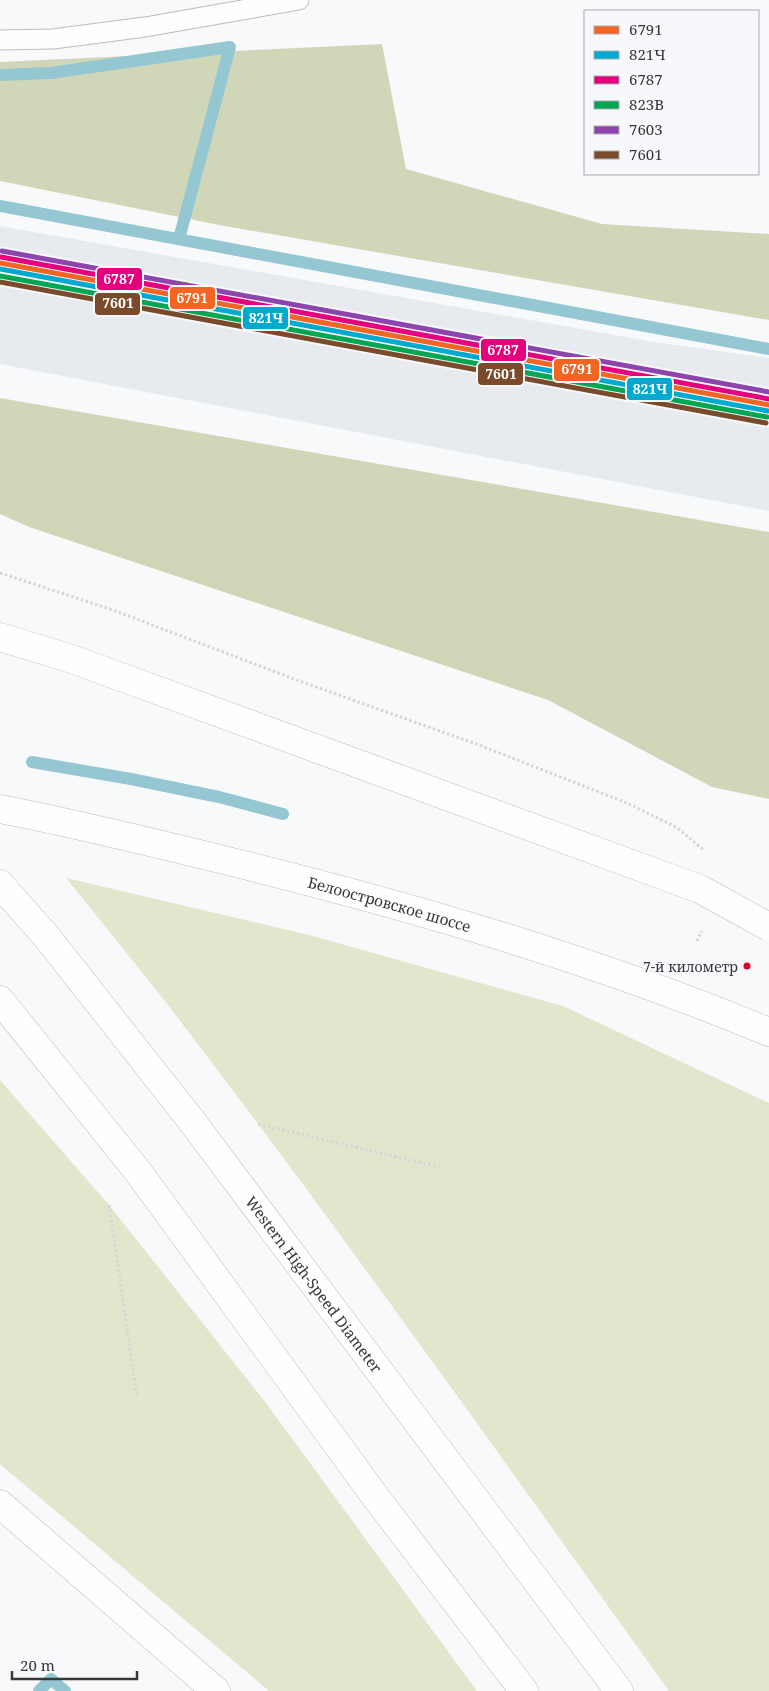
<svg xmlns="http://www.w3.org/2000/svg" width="769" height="1691" font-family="'Noto Serif',serif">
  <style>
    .built { fill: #e7eaef }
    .green { fill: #e1e7cc }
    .forest { fill: #d0d6b8 }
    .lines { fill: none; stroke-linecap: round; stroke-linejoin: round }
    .stream { stroke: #94c7d2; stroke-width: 12 }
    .lane-casing { stroke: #bcbcbe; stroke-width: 21 }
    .secondary-casing { stroke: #bcbcbe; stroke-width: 29 }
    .highway-casing { stroke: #bcbcbe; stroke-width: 29 }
    .path { stroke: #d6d6d6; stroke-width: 3; stroke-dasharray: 2.5 2.5; stroke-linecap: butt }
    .lane { stroke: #fefefe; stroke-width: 19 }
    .secondary { stroke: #fefefe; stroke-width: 28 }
    .highway { stroke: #fefefe; stroke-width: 28 }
    .secondary-bridge-casing { stroke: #bcbcbe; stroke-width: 29; stroke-linecap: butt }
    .secondary-bridge { stroke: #fefefe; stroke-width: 28 }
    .rail-1-casing { stroke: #f7f8fc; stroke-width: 9 }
    .rail-2-casing { stroke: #f7f8fc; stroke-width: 9 }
    .rail-3-casing { stroke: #f7f8fc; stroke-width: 9 }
    .rail-4-casing { stroke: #f7f8fc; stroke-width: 9 }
    .rail-5-casing { stroke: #f7f8fc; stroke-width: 9 }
    .rail-6-casing { stroke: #f7f8fc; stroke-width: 9 }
    .rail-1 { stroke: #f26522; stroke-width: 5 }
    .rail-2 { stroke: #00a9ce; stroke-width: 5 }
    .rail-3 { stroke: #e5007d; stroke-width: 5 }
    .rail-4 { stroke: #00a651; stroke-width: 5 }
    .rail-5 { stroke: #8e44ad; stroke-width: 5 }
    .rail-6 { stroke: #7a4b2a; stroke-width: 5 }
    .bus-dot { fill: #e4002b; stroke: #f7f8fc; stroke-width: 2 }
    .labels { text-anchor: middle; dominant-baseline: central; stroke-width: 4; stroke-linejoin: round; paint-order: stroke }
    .bus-label { font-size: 14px; fill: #383839; stroke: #f7f8fc; text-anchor: end }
    .street-label { font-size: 15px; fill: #383839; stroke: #f7f8fc }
    .line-badge { stroke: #f7f8fc; stroke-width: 2 }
    .badge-label { font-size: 14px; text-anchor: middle; font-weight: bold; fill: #fff }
  </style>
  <rect width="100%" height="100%" fill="#f8f9fb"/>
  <polygon class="built" points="0,226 654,342 769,358 769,511 0,364"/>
  <g class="green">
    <path d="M66,878L309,935L563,1006L769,1103V1691H669C505,1463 342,1232 171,1009C137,965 101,922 66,878Z"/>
    <polygon points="0,1080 109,1205 266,1403 477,1691 269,1691 0,1464"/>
  </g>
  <g class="forest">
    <polygon points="382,44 406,169 602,224 769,234 769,320 219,225 0,181 0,62"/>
    <polygon points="0,398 769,532 769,799 712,787 548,700 29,527 0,514"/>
  </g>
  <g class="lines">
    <g class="stream">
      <polyline points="0,75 51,73 230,47 179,239"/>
      <polyline points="0,206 769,349"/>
      <polyline points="32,762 131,779 219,797 283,814"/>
      <polyline points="39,1691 51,1679 65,1691"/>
    </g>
    <g class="lane-casing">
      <polyline id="lane" points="0,40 53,39 145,27 299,0"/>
    </g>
    <g class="secondary-casing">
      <g id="secondary">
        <polyline points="0,637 72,659"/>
        <path id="s1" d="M0,809C78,824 155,843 232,862C414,907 595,960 769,1032"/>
        <polyline points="0,1504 216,1691"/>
      </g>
    </g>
    <g class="highway-casing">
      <g id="highway">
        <path id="s2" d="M0,884L46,936L191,1120L619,1691"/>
        <polyline points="0,1000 139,1173 377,1499 524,1691"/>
      </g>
    </g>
    <g class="path">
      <polyline points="0,573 113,610 294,679 479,745 627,803 676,827 705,851"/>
      <polyline points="697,941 702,931"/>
      <polyline points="258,1124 439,1167"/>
      <polyline points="109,1205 137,1397"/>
    </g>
    <use href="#lane" class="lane"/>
    <use href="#secondary" class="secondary"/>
    <use href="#highway" class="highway"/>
    <g class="secondary-bridge-casing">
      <polyline id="secondary-bridge" points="72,659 700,889 769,927"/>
    </g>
    <use href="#secondary-bridge" class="secondary-bridge"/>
    <g class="rail-1-casing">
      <polyline id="rail-1" points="0,263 769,405"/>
    </g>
    <g class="rail-2-casing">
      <polyline id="rail-2" points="0,269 768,411"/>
    </g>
    <g class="rail-3-casing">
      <polyline id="rail-3" points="1,257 769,399"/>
    </g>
    <g class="rail-4-casing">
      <polyline id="rail-4" points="0,276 767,417"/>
    </g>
    <g class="rail-5-casing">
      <polyline id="rail-5" points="2,251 769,392"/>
    </g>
    <g class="rail-6-casing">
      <polyline id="rail-6" points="0,282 766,423"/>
    </g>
    <use href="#rail-1" class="rail-1"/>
    <use href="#rail-2" class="rail-2"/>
    <use href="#rail-3" class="rail-3"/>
    <use href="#rail-4" class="rail-4"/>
    <use href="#rail-5" class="rail-5"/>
    <use href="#rail-6" class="rail-6"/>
  </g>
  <circle class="bus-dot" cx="747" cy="966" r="4.5"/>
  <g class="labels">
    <g class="bus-label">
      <text x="738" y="966">7-й километр</text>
    </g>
    <g class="street-label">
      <text stroke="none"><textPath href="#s1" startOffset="401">Белоостровское шоссе</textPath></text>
      <text stroke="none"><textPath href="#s2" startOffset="509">Western High-Speed Diameter</textPath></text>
    </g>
  </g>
  <g class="line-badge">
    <rect x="96" y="267" width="47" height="24" rx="5" fill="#e5007d"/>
    <rect x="169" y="286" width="47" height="24" rx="5" fill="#f26522"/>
    <rect x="94" y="292" width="47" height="24" rx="5" fill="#7a4b2a"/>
    <rect x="242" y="306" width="47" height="24" rx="5" fill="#00a9ce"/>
    <rect x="480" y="338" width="47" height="24" rx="5" fill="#e5007d"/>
    <rect x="553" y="358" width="47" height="24" rx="5" fill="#f26522"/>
    <rect x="477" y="362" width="47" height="24" rx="5" fill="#7a4b2a"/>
    <rect x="626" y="377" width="47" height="24" rx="5" fill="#00a9ce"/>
  </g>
  <g class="badge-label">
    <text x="119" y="284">6787</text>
    <text x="192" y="303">6791</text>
    <text x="118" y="308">7601</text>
    <text x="266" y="323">821Ч</text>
    <text x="503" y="355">6787</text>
    <text x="577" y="374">6791</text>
    <text x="501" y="379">7601</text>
    <text x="650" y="394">821Ч</text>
  </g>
  <rect x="584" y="10" width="175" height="165" fill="#f7f8fc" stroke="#ababae"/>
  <rect x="594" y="26" width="25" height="8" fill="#f26522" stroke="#ababae"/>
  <text x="629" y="35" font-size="15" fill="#383839">6791</text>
  <rect x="594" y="51" width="25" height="8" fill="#00a9ce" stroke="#ababae"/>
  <text x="629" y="60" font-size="15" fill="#383839">821Ч</text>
  <rect x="594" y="76" width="25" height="8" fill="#e5007d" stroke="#ababae"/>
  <text x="629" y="85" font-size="15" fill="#383839">6787</text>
  <rect x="594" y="101" width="25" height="8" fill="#00a651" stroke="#ababae"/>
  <text x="629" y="110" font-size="15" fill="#383839">823В</text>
  <rect x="594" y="126" width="25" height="8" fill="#8e44ad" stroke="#ababae"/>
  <text x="629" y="135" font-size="15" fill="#383839">7603</text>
  <rect x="594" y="151" width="25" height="8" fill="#7a4b2a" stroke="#ababae"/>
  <text x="629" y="160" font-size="15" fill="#383839">7601</text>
  <path d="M12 1671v8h125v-8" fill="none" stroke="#383839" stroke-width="2.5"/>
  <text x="20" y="1671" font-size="15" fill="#383839" stroke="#f7f8fc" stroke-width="4" paint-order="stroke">20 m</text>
</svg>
